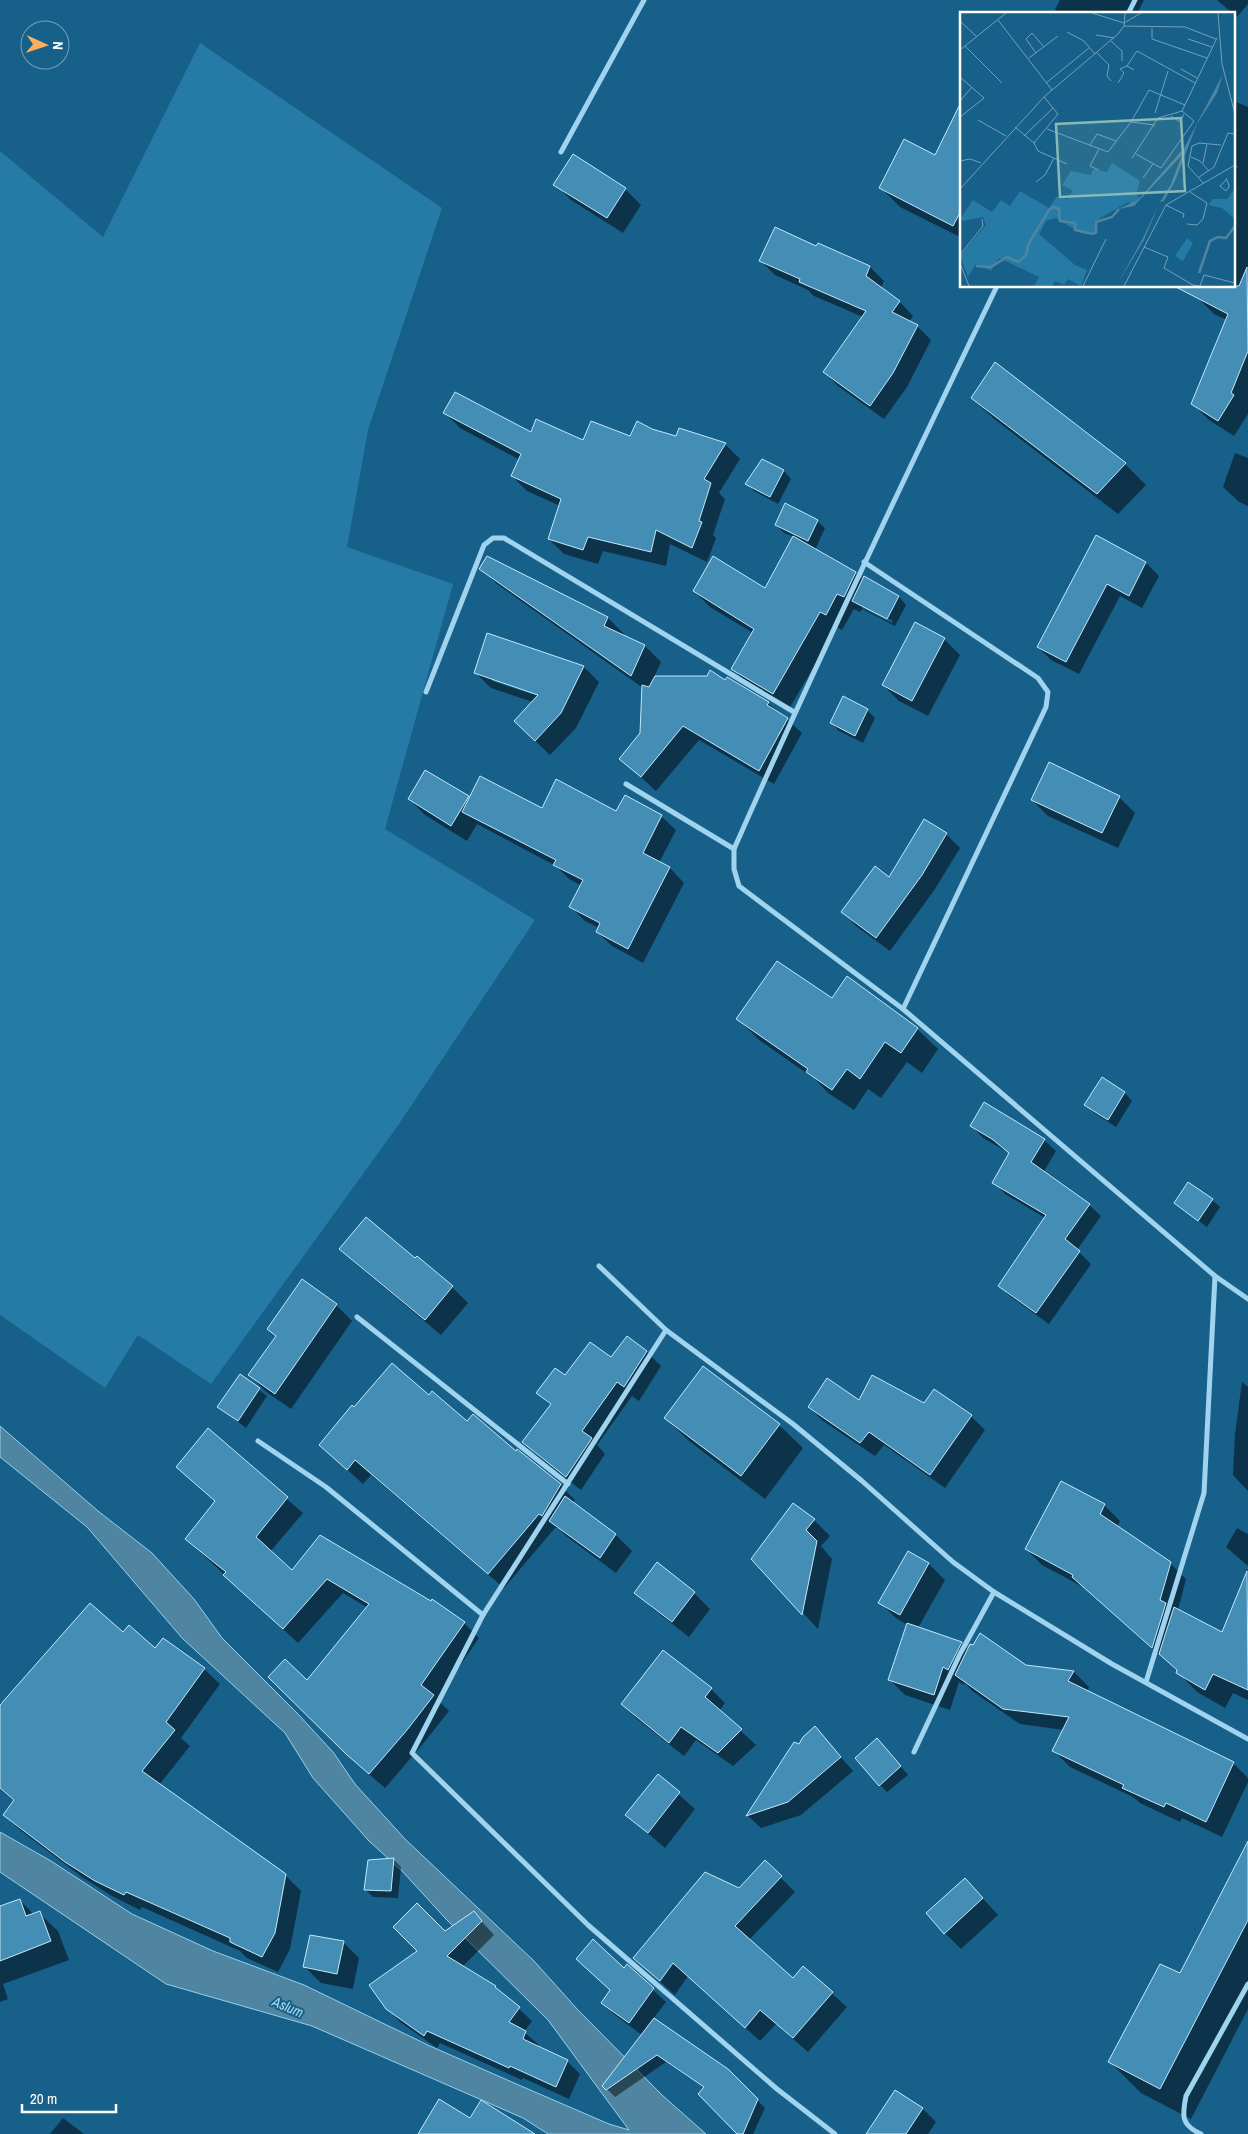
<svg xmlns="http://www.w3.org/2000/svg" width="1248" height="2134" font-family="'Archivo Narrow',sans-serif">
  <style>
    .green { fill: #267aa6 }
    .water { fill: #5085a1; stroke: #91d1f1 }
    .shadow { fill: #0007; fill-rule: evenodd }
    .building { fill: #448db4; stroke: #c5e8fa }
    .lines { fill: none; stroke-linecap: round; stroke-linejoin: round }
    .minor { stroke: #9fd3ee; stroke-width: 5 }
    .labels { text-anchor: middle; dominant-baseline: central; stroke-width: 4; stroke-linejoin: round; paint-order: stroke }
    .water-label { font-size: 14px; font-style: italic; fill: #abdcf5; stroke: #176089 }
    .inset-river { fill: none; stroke: #5085a1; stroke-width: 2.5 }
    .inset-road { fill: none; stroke: #74a0b8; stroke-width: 1 }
    .view { fill: #87bab6; fill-opacity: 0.15; stroke: #87bab6; stroke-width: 2.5 }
    .inset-edge { fill: none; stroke: #fff; stroke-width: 2.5 }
  </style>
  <rect width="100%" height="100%" fill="#176089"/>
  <polygon class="green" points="200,43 442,208 368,430 347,547 453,584 385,829 535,920 397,1127 211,1384 138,1335 105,1388 0,1315 0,151 103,237"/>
  <polygon class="water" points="0,1426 98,1511 152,1553 194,1599 222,1638 297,1713 333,1752 355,1784 405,1839 534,1961 578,2010 662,2095 706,2134 548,2134 523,2118 312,2026 166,1984 0,1872 0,1832 51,1861 132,1914 213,1951 304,1985 430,2046 521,2086 609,2124 629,2130 548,2020 446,1919 402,1871 369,1841 313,1778 285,1733 182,1638 87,1527 0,1457"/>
  <g class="shadow">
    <polygon points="1060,0 1144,0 1137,14 1060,14 1055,9"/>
    <polygon points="1217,0 1248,0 1248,4 1237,17"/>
    <polygon points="1234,101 1248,107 1248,414 1234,436 1209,420 1193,404 1227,320 1214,314 1198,298 1234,286 1234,172 1238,166 1234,164"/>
    <polygon points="962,103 962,238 900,207 881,188 935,157"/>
    <polygon points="555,184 625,189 641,205 623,233 571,200"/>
    <polygon points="819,244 870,267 884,281 881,288 900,302 913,316 909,322 917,326 931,340 907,387 884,419 838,386 824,372 863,317 814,296 808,290 775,275 761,261 817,247"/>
    <polygon points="995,364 1125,464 1146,485 1118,514 993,418 972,398"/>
    <polygon points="445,413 531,434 584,442 631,438 651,430 676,437 725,444 740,459 719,493 725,499 713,535 716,538 707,562 670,544 666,566 603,551 598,564 564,554 549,539 560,506 527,491 512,476 520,460 460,428"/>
    <polygon points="1235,453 1248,458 1248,506 1239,502 1223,487"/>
    <polygon points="762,460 784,471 791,479 778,504 754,491 746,483"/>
    <path d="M817,521L825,528L815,550L855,573L863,580L864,578L899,597L906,605L895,626L862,609L860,612L854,609L842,630L837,627L789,709L749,685L733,669L753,633L710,607L694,591L765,589L794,537L784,533L776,525ZM862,605L893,621L892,623L862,608Z"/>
    <polygon points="1097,537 1146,563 1159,576 1142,608 1120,596 1079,674 1051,660 1038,647"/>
    <polygon points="488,558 608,618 624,634 623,636 645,646 661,662 654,677 707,677 726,682 768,703 802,733 774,784 699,740 656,791 620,758 641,734 643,688 497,584 481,569"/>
    <polygon points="915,624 944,639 960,655 928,716 899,701 883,685"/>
    <path d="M488,635L584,667L599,682L576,728L550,755L530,736L533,702L491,688L476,673ZM492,678L545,695L544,698L492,681Z"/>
    <polygon points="867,710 875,718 863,743 839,731 831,723"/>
    <polygon points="468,797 470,799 542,810 661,816 676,830 659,863 670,868 684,883 643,963 612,946 597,932 599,928 585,921 571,907 582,886 569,879 556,866 477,824 467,841 425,815 409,799"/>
    <polygon points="1119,797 1135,813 1118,848 1048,816 1032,800"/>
    <polygon points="946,834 960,848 935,889 890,951 856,926 843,912"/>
    <polygon points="832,1000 917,1029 938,1049 922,1073 907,1062 881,1098 868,1089 854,1110 828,1093 815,1079 759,1040 738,1019"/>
    <polygon points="1102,1079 1125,1093 1132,1101 1116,1127 1093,1112 1086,1105"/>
    <polygon points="972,1126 1044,1140 1056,1151 1043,1173 1089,1205 1101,1216 1077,1250 1091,1264 1049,1324 1011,1297 999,1286 1045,1218 1005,1194 994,1182 1011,1154 983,1138"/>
    <polygon points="1212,1200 1220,1207 1207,1227 1175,1203"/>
    <polygon points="341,1249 415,1260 452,1287 468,1303 441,1335 356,1264"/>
    <polygon points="336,1305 352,1321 291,1409 265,1391 250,1375 277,1337 268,1328"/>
    <polygon points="627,1337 647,1352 661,1366 639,1401 632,1396 597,1445 605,1454 581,1490 539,1457 524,1442 551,1406 538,1393 565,1377 612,1359"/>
    <polygon points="240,1376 267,1396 246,1428 219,1407"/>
    <polygon points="1242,1382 1248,1387 1248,1491 1233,1475 1235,1434"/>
    <polygon points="429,1397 560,1485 575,1500 573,1503 616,1535 632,1551 616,1573 566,1536 558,1528 555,1528 504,1588 371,1475 363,1484 320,1445 354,1409"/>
    <polygon points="860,1402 925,1405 971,1416 985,1430 945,1488 884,1445 875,1456 823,1421 809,1407"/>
    <polygon points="665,1418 779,1425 803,1448 765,1499 689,1441"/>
    <polygon points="208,1430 303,1513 270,1552 292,1572 320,1536 464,1623 479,1638 437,1699 449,1711 422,1745 385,1788 363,1769 269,1677 308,1682 368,1608 343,1593 298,1643 186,1539 216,1502 178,1467"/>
    <path d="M1104,1505L1120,1521L1117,1527L1170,1563L1186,1579L1178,1610L1213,1637L1248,1653V1700L1233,1693L1225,1708L1197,1692L1168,1662L1083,1587L1042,1565L1026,1549ZM1101,1509H1104L1098,1520Z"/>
    <polygon points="814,1520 830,1536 821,1546 832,1559 818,1629 752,1558"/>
    <polygon points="1237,1528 1248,1534 1248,1566 1226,1547"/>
    <polygon points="908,1553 929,1564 945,1580 918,1628 961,1643 969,1650 1026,1666 1074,1672 1089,1687 1087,1692 1233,1763 1248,1778 1248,1782 1222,1837 1182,1818 1180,1822 1140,1803 1133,1797 1070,1767 1054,1751 1064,1730 1020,1724 972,1691 965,1683 964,1685 959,1682 950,1710 905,1695 889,1679 907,1625 896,1618 880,1603"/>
    <polygon points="657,1564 694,1593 710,1609 689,1637 652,1608 636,1592"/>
    <polygon points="1248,1571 1248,1615 1235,1602"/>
    <polygon points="123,1634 155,1650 204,1669 220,1684 181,1738 190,1746 159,1785 285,1875 301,1891 290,1949 278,1972 247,1958 240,1951 142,1907 140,1910 112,1896 82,1877 20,1830 4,1815 14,1801 0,1789 0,1702 2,1704"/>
    <polygon points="711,1689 725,1703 719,1711 756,1745 733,1766 696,1740 684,1756 637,1719 622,1704"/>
    <polygon points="815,1728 853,1771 801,1815 761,1828 748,1816 795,1743 800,1745"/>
    <polygon points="885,1748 908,1775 887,1792 880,1785"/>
    <polygon points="658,1776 695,1809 665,1848 627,1815"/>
    <polygon points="1248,1847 1248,2009 1191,2119 1141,2093 1110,2062 1180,1975"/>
    <polygon points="393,1859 401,1867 398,1898 373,1897 365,1889"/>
    <polygon points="765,1862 795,1892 749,1940 794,1980 803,1968 847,2007 808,2052 776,2024 760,2041 688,1976 675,1995 634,1958 739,1889"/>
    <polygon points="965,1879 998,1915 961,1949 945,1933"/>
    <polygon points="20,1900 34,1915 39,1913 58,1931 69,1960 3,1984 8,1999 0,2002 0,1907"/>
    <polygon points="473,1912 494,1935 462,1967 495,1987 532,2021 524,2032 539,2045 538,2047 567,2061 580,2074 569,2099 523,2078 522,2080 440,2043 437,2048 400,2022 387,2008 445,1933"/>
    <polygon points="343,1942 359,1958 353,1989 321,1983 305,1967"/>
    <polygon points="627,1966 666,2002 653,2019 727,2070 765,2108 753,2134 739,2134 705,2088 666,2062 615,2097 604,2086 643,2036 615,2015 602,2003"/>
    <polygon points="895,2092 923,2109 936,2122 928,2134 867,2134"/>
    <polygon points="63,2118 84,2134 50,2134"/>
  </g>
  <g class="building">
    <polygon points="962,100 962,209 953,226 879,188 904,139 935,155"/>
    <polygon points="573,154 626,188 607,218 553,185"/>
    <polygon points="775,227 816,246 818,243 870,266 866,276 900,301 892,312 918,325 893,373 870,406 823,372 866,311 799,282 800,279 759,261"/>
    <polygon points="1247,267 1248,351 1231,393 1234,395 1218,421 1191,404 1228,314 1174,286 1239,286"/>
    <polygon points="995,362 1126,463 1097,494 971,398"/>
    <polygon points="455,392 531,432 536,419 583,440 591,421 630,436 637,421 652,429 676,436 679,428 726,443 704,479 711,483 699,521 702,522 692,548 656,530 651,552 588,537 583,550 548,539 561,499 511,476 521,454 443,413"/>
    <polygon points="762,459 784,470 770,497 745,484"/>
    <polygon points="785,503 818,520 808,541 775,525"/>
    <polygon points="1096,535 1146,562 1129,596 1107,584 1066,662 1037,647"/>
    <polygon points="793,536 856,572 844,597 837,594 826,615 820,612 773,694 731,669 754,629 693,591 713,556 765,588"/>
    <polygon points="487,556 608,617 604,626 645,645 631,676 479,569"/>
    <polygon points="864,576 899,596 887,619 852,601"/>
    <polygon points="915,622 945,638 912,701 882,685"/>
    <polygon points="487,633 584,666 561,713 535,741 514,721 538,695 474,673"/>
    <polygon points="710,670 725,680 727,677 769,702 767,705 788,718 759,771 683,726 641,777 619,759 640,733 642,685 649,687 655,676 707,676"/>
    <polygon points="843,696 868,709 855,736 830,723"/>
    <polygon points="1049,762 1120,796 1102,833 1031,800"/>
    <polygon points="425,770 469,796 451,826 408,799"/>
    <polygon points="480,776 542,808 556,779 616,811 625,795 662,815 643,853 670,867 628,949 596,932 600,923 569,907 583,880 553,865 556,860 462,812"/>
    <polygon points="924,819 947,833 922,875 876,938 841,912 875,866 889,877"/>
    <polygon points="777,961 832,998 847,976 918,1028 901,1053 885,1042 860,1079 847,1069 832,1090 806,1072 808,1069 736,1019"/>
    <polygon points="1102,1077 1125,1092 1108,1120 1084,1105"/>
    <polygon points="984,1102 1045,1139 1031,1162 1090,1204 1065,1239 1080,1251 1036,1313 998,1286 1046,1215 992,1183 1009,1153 992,1139 970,1126"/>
    <polygon points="1188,1182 1213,1199 1198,1221 1174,1203"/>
    <polygon points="366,1217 415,1258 417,1256 453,1286 425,1320 339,1249"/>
    <polygon points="302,1279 337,1304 275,1394 248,1375 276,1336 267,1329"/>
    <polygon points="627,1336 647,1351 624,1387 617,1382 582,1431 592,1438 566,1477 522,1442 551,1404 536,1393 555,1368 565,1375 590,1342 611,1357"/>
    <polygon points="392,1363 429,1395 432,1391 467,1421 473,1414 516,1451 517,1449 561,1484 542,1516 539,1514 488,1574 355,1460 347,1470 319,1445 352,1405 354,1407"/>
    <polygon points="703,1366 780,1424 741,1476 664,1418"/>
    <polygon points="240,1374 260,1388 238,1421 217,1407"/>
    <polygon points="872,1375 924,1403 934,1389 972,1415 930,1475 869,1432 860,1443 808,1407 827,1378 859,1400"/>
    <polygon points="208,1428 288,1497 256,1537 292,1570 320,1535 431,1601 432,1599 465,1622 421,1685 434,1695 407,1730 369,1774 346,1754 268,1677 285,1659 307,1680 369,1604 327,1579 283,1629 223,1575 226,1572 185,1539 215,1501 176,1467"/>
    <polygon points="1061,1481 1105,1504 1100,1514 1171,1562 1160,1600 1166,1603 1152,1648 1072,1577 1073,1575 1025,1549"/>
    <polygon points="565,1496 616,1534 600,1558 549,1521"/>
    <polygon points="793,1503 815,1519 806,1530 817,1541 802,1615 751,1559"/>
    <polygon points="908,1551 929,1563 900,1615 878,1603"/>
    <polygon points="657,1562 695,1592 672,1622 634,1593"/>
    <polygon points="1247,1571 1248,1690 1213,1674 1205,1690 1176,1673 1177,1670 1159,1654 1174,1607 1222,1632"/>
    <polygon points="90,1603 123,1632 129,1625 155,1648 163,1638 205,1668 166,1722 175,1730 142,1771 286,1874 275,1933 262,1957 230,1942 230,1938 126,1892 124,1895 95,1881 65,1862 3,1815 14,1800 0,1788 0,1705"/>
    <polygon points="907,1623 962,1642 948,1670 943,1667 934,1695 888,1680"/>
    <polygon points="980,1633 1026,1665 1074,1671 1068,1681 1234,1762 1206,1822 1166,1803 1164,1807 1122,1788 1124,1785 1052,1751 1069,1717 1003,1709 955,1675 970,1644 973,1645"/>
    <polygon points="663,1650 712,1688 705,1697 742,1729 718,1753 681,1727 669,1743 621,1704"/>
    <polygon points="815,1726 841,1757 788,1802 746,1816 794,1742 799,1744 803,1737"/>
    <polygon points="877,1738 901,1766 879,1786 855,1758"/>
    <polygon points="658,1774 680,1792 648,1833 625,1815"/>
    <polygon points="1248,1841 1248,1920 1160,2089 1108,2062 1160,1964 1180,1973"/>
    <polygon points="394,1858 391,1891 364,1890 368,1860"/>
    <polygon points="765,1860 782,1876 735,1926 793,1978 803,1966 833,1992 793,2038 760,2010 745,2028 673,1963 660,1981 633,1958 705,1872 739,1888"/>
    <polygon points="965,1878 983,1898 944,1934 926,1913"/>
    <polygon points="20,1899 26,1916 40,1911 51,1941 0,1961 0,1906"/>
    <polygon points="417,1903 445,1931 474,1911 482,1921 447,1956 496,1986 495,1987 520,2007 509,2022 526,2031 523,2039 568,2060 556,2087 510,2066 509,2068 427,2031 424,2036 386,2009 369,1985 417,1951 393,1927"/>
    <polygon points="310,1935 344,1941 337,1974 303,1967"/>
    <polygon points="593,1939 624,1968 627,1964 654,1988 629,2023 601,2003 610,1990 576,1959"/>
    <polygon points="654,2018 728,2069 758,2099 743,2134 737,2134 698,2094 704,2087 657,2055 606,2090 602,2086"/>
    <polygon points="895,2090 923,2108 906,2134 866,2134"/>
    <polygon points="439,2099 470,2118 481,2100 535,2134 418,2134"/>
  </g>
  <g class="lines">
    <g class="minor">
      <polyline points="1128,14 1135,0"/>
      <polyline points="561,152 644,0"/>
      <path d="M997,286C907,473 818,659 734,849V869L739,886L903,1009L1215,1276L1248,1299"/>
      <polyline points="864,562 1038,678 1048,692 1046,707 903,1009"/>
      <polyline points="426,692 484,545 493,538 504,538 794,712"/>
      <polyline points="626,784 734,849"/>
      <polyline points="599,1266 666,1330 793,1424 862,1481 953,1562 994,1592 1112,1664 1248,1739"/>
      <polyline points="357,1317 568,1484"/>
      <polyline points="666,1330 483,1615 412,1753 588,1925 777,2089 835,2134"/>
      <polyline points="258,1441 326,1487 483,1615"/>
      <polyline points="1146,1682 1204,1493 1215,1276"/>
      <polyline points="914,1752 960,1654 994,1592"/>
      <path d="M1201,2134C1181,2125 1182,2116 1186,2096L1248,1984"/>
    </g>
  </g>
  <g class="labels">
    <g class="water-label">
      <text transform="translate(288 2007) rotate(23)">Aslum</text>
    </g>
  </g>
  <g transform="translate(960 12)">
    <rect width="275" height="275" fill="#176089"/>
    <path d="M152,151L180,169L176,182L180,186L172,193L168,190L134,210L138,221L134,223L117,219L96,206L86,209L79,222L115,253L127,258L121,274L108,267L104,273L95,269L92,274H74L79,265L39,246L31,259L16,252L8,265L0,244L26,213L23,205L3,209L0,207L13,188L32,200L41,188L50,194L60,179L89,196L97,184L107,187L113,179L102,173L111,159L131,163L133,157L147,160ZM275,176V207L262,196L248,193L253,187H267ZM227,226L233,231L223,249L215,244Z" fill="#267aa6"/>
    <path d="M263,62L257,81L237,112L215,169L204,189L200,190L211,172L222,143L174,194L158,197L178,188L224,136ZM199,192L184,228L156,274L182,228Z" fill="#5085a1"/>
    <path class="inset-river" d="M16,254L31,255L47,245L58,250L66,243L69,231L89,198L94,195L99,197L100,209L115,211V218L132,222L136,220V210L152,205L159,197M239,261L250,229L258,225L266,226L275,214"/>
    <path class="inset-road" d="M132,1L164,11L181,1M258,1L262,52L275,102M38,8L92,78M0,9L17,25M164,14L225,15L256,27M192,16V27L247,46M107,20L124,29L135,42M136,23L154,26M228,27L252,35M151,29L162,39V49M5,34L42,71M0,38L46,1M136,40L149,53L147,64L151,69M76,41L66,27L72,21L84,35M69,46L98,24M221,57L237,66M174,58L167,54L177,39L235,71M0,65L24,86L0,105M86,71L129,36M158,71L164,61L160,57L167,54M0,89L12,75M222,99L257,26M195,101L208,59M211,104L220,110L224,102M18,108L46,124M171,110L195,113M55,115L74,131L78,139L107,152M87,117L148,140L171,110L189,78L225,93M64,124L93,96M74,131L98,102L84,85M130,133L137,122L156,129M176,142L201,156L234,109L222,99L198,106M231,145L240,149L249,159M172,146L198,106M0,149L10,147L21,151M243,151L247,132M139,158L130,154L139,137M239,165L254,155L268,121L275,122M183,166L193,152M266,166L269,173V175L266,179L260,174L266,168M76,170L85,163L94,146M244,172L228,154L232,134L239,131L261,133M0,177L84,85L158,22L164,14L165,1M206,193L224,202L223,206M227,212L237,213L243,207L247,191L230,180M184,235L208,245L204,256L233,273L240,274L244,263L275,271M0,243L23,214L22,207M0,251L9,274M123,274L146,227M164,274L206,193L275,153"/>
    <path class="view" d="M221,106L225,179L100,185L96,112Z"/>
    <rect width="275" height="275" class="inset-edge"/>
  </g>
  <g transform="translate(45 45) rotate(93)"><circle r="24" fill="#176089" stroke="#74a0b8"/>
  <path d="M0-4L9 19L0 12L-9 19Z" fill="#ffaf5c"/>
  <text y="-8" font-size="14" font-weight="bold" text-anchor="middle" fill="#ffffff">N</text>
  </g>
  <path d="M22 2104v8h94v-8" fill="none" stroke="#ffffff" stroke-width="2.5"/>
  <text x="30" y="2104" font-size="15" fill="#ffffff" stroke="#176089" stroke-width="4" paint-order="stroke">20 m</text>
</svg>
